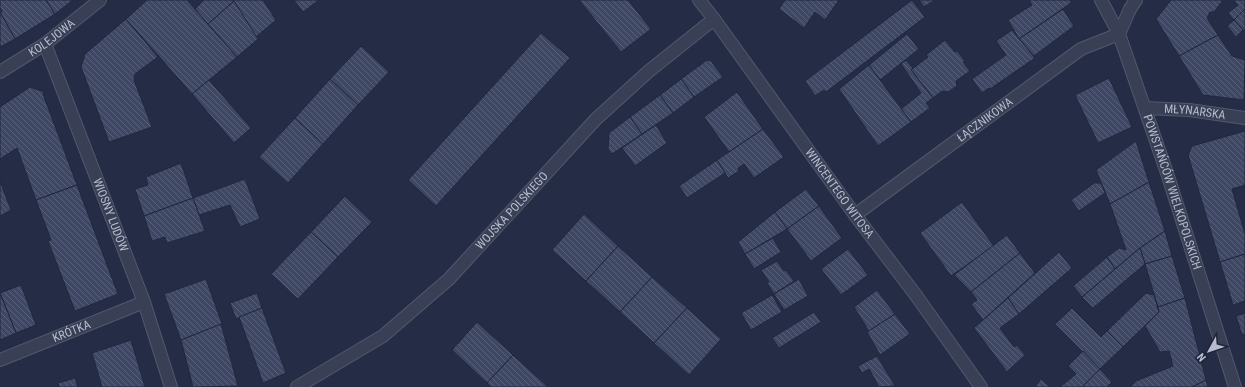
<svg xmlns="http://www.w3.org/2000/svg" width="1245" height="387" font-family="'Roboto Condensed',sans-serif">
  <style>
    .building { fill: url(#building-back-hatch); stroke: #20273d }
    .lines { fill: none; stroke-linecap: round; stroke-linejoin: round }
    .minor-casing { stroke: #52586d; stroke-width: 14 }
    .tertiary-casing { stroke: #52586d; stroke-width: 14 }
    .minor { stroke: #394055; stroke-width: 12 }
    .tertiary { stroke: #394055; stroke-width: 12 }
    .labels { text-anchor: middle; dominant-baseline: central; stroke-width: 3; stroke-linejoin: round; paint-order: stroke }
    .street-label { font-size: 12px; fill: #b7bccf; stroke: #1e253b }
  </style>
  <defs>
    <pattern id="building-back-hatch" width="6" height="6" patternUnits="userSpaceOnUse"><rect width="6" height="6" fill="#3e4864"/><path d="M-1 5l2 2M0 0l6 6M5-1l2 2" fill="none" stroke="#586079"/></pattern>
  </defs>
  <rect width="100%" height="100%" fill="#252d46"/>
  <g class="building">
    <polygon points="0,0 46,0 55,14 15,39 0,12 2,11 0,8"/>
    <polygon points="46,0 73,0 55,14"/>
    <polygon points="147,0 187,0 237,57 192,94 126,19"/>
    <polygon points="204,0 233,0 234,1 208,24 195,9"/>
    <polygon points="233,0 263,0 276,20 256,37"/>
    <polygon points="294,0 319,0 303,12"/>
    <polygon points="579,0 628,0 651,29 621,52"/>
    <polygon points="785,0 839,0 825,20 815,12 804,28 779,9"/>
    <polygon points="912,0 925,17 826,92 824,90 815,96 805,81"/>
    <polygon points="919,0 935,0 924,7"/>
    <polygon points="1029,0 1070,0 1071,3 1019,39 1008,20 1032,5"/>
    <polygon points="1171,0 1223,0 1214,12 1210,12 1207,18 1218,35 1179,56 1156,19"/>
    <polygon points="1236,0 1245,0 1245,9 1234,20 1228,13 1238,5 1234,1"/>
    <polygon points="234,1 258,39 237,57 208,24"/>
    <polygon points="0,8 2,11 0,12 15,39 0,47"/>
    <polygon points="1063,9 1074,26 1034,56 1019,39"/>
    <polygon points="1245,9 1245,30 1244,31 1234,20"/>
    <polygon points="126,19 158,57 135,74 134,80 152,127 109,142 81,67 85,54"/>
    <polygon points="1234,20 1243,30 1236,37 1227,26"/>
    <polygon points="1012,30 1035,58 990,89 989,88 982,93 972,79 1006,55 996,41"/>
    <polygon points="541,33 570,58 436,206 408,180"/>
    <polygon points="907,34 919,49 880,80 869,65"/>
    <polygon points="1218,35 1232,56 1245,60 1244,100 1203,95 1179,56"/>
    <polygon points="945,40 955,52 957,51 965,61 963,62 970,71 956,81 957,86 948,92 942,91 933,98 911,70 928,57 926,55"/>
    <polygon points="361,46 389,72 358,105 330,79"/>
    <polygon points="707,60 711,61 723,77 694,97 681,79"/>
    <polygon points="906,60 913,68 911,70 933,98 926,103 930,108 911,122 901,109 921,93 901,64"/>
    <polygon points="869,65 911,122 878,146 839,89"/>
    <polygon points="1109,78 1132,127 1098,143 1075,95"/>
    <polygon points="330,79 358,105 323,144 295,118"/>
    <polygon points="681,79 694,97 673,113 660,95"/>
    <polygon points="209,80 251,128 234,143 192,94"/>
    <polygon points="30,87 44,92 43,94 77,185 36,200 17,148 0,159 0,107"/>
    <polygon points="737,92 763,129 729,152 704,117"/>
    <polygon points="660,95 673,113 642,134 630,117"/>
    <polygon points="630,117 642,134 612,154 608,149 609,133"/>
    <polygon points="295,118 323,144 288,183 259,157"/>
    <polygon points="656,125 667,143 635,166 622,148"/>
    <polygon points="763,129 784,157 754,178 744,164 738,168 739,171 728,178 717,160"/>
    <polygon points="1245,131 1245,185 1232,189 1245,234 1245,254 1220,262 1188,155 1192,146"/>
    <polygon points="1136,141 1149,182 1110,204 1096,170"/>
    <polygon points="717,160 725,173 687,198 679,186"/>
    <polygon points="181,163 193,198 144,216 135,189 148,185 146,177"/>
    <polygon points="245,179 260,219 240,227 230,205 199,215 193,198"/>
    <polygon points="0,181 11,210 0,216"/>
    <polygon points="1149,182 1165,231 1140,248 1115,269 1107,257 1119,248 1126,250 1110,204"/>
    <polygon points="1094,183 1101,183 1105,193 1079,211 1071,200"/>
    <polygon points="77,185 118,294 75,311 48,241 51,240 36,200"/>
    <polygon points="806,189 819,206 787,229 775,212"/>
    <polygon points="345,196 372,222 338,257 311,232"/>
    <polygon points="193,198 205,231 167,243 165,237 152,241 144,216"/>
    <polygon points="962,202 994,246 951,276 920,233"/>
    <polygon points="819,206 842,238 811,261 787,229"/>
    <polygon points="775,212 787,229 745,254 738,242"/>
    <polygon points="584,214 618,246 586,281 552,250"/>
    <polygon points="1165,231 1172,256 1145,264 1140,248"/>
    <polygon points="311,232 338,257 298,299 271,274"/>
    <polygon points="1007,235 1020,253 971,292 954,275"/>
    <polygon points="773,238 781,252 754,269 745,254"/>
    <polygon points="618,246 652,277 620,312 586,281"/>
    <polygon points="1140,248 1145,264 1093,308 1082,297"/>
    <polygon points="848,249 868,275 841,295 821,269"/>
    <polygon points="1059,252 1072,268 1019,314 1008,298"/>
    <polygon points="1020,253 1035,273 983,320 971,304 977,300 971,292"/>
    <polygon points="1245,254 1245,301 1233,305 1220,262"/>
    <polygon points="1172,256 1185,298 1158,307 1145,264"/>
    <polygon points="1107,257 1115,269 1082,297 1073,286"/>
    <polygon points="777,261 784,271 786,270 794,281 774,294 767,283 769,282 761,270"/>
    <polygon points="652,277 687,308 654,343 620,312"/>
    <polygon points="206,279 222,324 181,340 164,294"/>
    <polygon points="799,279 808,296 784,310 774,294"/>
    <polygon points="21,285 36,325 16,333 0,293"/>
    <polygon points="877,290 895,314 869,331 854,307"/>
    <polygon points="0,293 16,333 0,340"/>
    <polygon points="257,293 262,308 236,319 230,303"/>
    <polygon points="1146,293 1154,295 1159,312 1123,347 1107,331"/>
    <polygon points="772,295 782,312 751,330 741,313"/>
    <polygon points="1008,298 1019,314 1000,328 1014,347 1017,345 1025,355 1007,372 974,328"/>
    <polygon points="1185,298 1206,380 1192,387 1130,387 1136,381 1173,366 1169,351 1160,352 1145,326 1159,312 1158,307"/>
    <polygon points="262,308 286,373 263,383 239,317"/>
    <polygon points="687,308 721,339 689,375 654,343"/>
    <polygon points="1072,308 1101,337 1107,331 1123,347 1100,369 1055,324"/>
    <polygon points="814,312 821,322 779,348 772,338"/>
    <polygon points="1245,313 1245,334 1242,335 1236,316"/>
    <polygon points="895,314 910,334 880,355 867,332"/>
    <polygon points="477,322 513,355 487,383 452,350"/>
    <polygon points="221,324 238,386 193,387 181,340"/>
    <polygon points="131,340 145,387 102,387 92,353"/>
    <polygon points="1083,351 1100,369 1082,387 1060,387 1076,374 1068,366"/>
    <polygon points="513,355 548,387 491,387 487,383"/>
    <polygon points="877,356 895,386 879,387 869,369 862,373 858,366"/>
    <polygon points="1100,369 1112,382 1107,387 1082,387"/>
    <polygon points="75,378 78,387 59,387 58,383"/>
    <polygon points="1041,379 1050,387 1035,387"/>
    <polygon points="1206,380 1208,387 1192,387"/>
  </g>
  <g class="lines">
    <g class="minor-casing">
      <g id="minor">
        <path id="s1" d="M699,0L714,19L855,215L915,294L981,387"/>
        <path id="s2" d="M45,44L144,302L171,387"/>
        <path id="s3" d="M1145,108L1189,110L1245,118"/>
        <path id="s4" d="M855,215L1081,49L1119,34L1101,0"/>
        <path id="s5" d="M0,360L144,302"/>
        <path id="s6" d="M297,387L383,336L449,279L596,119L649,71L714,19"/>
      </g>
    </g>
    <g class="tertiary-casing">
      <g id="tertiary">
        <path id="s7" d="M1136,0L1130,9L1119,34L1167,173L1235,387"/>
        <path id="s8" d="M0,72L45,44L100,0"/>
      </g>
    </g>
    <use href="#minor" class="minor"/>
    <use href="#tertiary" class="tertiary"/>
  </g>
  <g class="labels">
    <g class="street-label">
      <text stroke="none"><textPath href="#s8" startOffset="62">KOLEJOWA</textPath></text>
      <text stroke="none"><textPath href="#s3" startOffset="50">MŁYNARSKA</textPath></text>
      <text stroke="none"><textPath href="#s4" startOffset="161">ŁĄCZNIKOWA</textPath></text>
      <text stroke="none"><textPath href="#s7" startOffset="205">POWSTAŃCÓW WIELKOPOLSKICH</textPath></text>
      <text stroke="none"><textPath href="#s1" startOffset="239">WINCENTEGO WITOSA</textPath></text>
      <text stroke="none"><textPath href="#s6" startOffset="280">WOJSKA POLSKIEGO</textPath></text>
      <text stroke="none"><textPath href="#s2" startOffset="183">WIOSNY LUDÓW</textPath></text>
      <text stroke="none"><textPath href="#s5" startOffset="77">KRÓTKA</textPath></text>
    </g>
  </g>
  <g transform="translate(1209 351) rotate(230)" stroke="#1e253b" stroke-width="3" paint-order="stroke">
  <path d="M0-3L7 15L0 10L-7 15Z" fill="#b7bccf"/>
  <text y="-6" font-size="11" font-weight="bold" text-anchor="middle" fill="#b7bccf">N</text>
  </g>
</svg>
